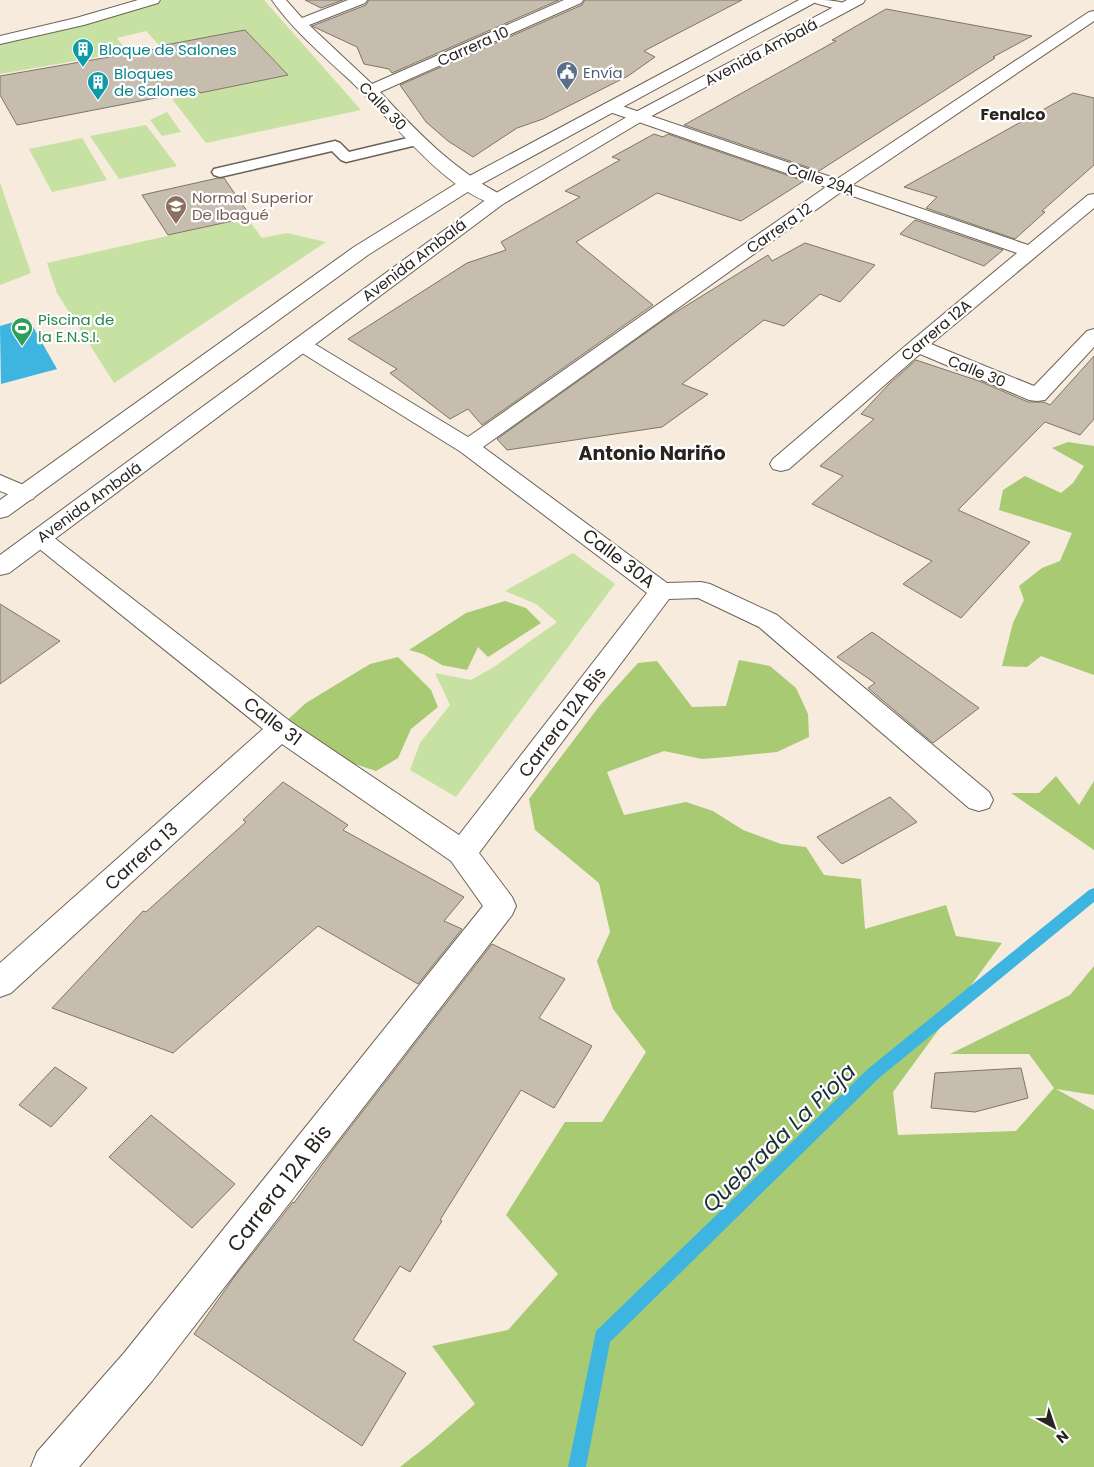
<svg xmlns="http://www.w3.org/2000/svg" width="1094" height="1467" font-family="Poppins,sans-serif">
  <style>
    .green { fill: #c6e1a2 }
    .forest { fill: #a7ca73 }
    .water { fill: #3eb5e0 }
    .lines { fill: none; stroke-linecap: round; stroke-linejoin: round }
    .stream { fill: #3eb5e0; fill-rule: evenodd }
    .building { fill: #c7bdaf; stroke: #7e7568 }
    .lane-casing { stroke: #6c6357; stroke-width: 3 }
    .street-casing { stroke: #6c6357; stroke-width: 2 }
    .secondary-casing { stroke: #6c6357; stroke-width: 2 }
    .primary-casing { stroke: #6c6357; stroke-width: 2 }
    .lane { fill: #fff; fill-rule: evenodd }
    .street { fill: #fff; fill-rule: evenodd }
    .secondary { fill: #fff; fill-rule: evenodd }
    .primary { fill: #fff; fill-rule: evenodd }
    .labels { text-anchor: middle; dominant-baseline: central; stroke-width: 4.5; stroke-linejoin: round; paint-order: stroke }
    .far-street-label { font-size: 15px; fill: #28241f; stroke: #fff }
    .far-culture-label { font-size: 15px; fill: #0d838f; stroke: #fff; text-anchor: start }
    .far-service-label { font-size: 15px; fill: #4e5e75; stroke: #fff; text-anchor: start }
    .far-education-label { font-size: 15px; fill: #785e54; stroke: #fff; text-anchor: start }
    .far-leisure-label { font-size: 15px; fill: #27864d; stroke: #fff; text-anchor: start }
    .far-neighbourhood-label { font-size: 16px; font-weight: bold; fill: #28241f; stroke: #fff }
    .street-label { font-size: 18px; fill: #28241f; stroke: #fff }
    .neighbourhood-label { font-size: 19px; font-weight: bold; fill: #28241f; stroke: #fff }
    .near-street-label { font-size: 21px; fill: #28241f; stroke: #fff }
    .near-water-label { font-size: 22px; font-style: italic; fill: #1a2e37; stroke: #fff }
  </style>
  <rect width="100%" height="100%" fill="#f6ebdd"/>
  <g class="green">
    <polygon points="163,0 264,0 361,110 206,143 172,99 288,75 245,30 160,46 146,31 117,38 127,52 0,74 0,44"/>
    <polygon points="167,112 181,132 162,136 150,120"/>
    <polygon points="146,125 177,166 119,179 90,136"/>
    <polygon points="82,138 107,180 52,192 29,149"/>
    <polygon points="0,183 31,273 0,285"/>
    <polygon points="247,218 262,238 287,233 326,242 114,383 57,293 47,263"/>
    <polygon points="573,553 615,584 456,797 410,770 420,743 450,705 435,673 471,680 494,667 557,622 536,604 505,591"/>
  </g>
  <g class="forest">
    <polygon points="1068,442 1094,446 1094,675 1041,656 1027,667 1002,666 1013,623 1024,600 1019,586 1042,568 1060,561 1072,533 999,510 1003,490 1025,476 1061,493 1073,483 1084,466 1052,448"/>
    <polygon points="505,601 526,608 541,623 488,657 478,647 467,670 442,665 423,654 409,650 466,613"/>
    <polygon points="398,657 431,690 438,707 411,729 398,758 376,771 346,761 283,724 306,703 370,664"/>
    <polygon points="739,660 770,666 796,688 808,714 809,737 777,752 727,757 702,759 664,751 607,772 624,815 686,802 713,811 743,830 781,844 806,847 824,875 861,879 865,929 946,905 956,936 1002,943 893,1092 898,1135 1016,1131 1054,1088 1029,1054 950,1054 1070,995 1094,966 1094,1095 1056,1089 1094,1110 1094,1467 400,1467 428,1445 475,1404 432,1346 508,1330 558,1274 506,1215 565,1122 602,1122 646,1052 613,1009 597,961 610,932 599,883 535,830 529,799 601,704 638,663 657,661 692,707 726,706"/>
    <polygon points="1056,776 1079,805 1094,781 1094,850 1011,793 1039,793"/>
  </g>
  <polygon class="water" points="28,318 57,369 1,384 0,326"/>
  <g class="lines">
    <polygon class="stream" points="1094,888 1094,902 879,1078 610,1342 586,1467 568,1467 596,1331 869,1068 1089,890"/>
  </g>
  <g class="building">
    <polygon points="305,0 343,0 321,8"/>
    <polygon points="369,0 559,0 392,73 389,69 364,64 357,47 312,26 366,5"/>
    <polygon points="585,0 742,0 644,51 655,57 628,76 543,119 517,128 473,157 448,141 426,122 400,85 582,5"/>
    <polygon points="886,9 1032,36 993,57 995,58 819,171 684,125 836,41 832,40"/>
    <polygon points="245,30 288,75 200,93 197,90 17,125 0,95 0,76 161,48 160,46"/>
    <polygon points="1073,93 1094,98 1094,165 1042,211 1045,212 1015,239 926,208 937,197 904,187"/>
    <polygon points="654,134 663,137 668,134 804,181 741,221 657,193 576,242 653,305 482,425 468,409 450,419 390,373 397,369 348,339 467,263 506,250 501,242 580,197 565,191 620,160 612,157"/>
    <polygon points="218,178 224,178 251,217 168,235 142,195"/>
    <polygon points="915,220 1003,250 984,266 900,234"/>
    <polygon points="805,243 875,265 840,302 820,294 784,326 764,320 682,384 708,394 662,427 507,450 497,439 668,317 768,255 772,261"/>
    <polygon points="1094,356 1094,419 1080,435 1045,422 958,510 1030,542 961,618 903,584 932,561 812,504 843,476 820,466 874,419 861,414 888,385 916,360 979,381 1028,402 1044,402 1050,405"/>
    <polygon points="0,604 60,641 0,684"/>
    <polygon points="872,632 930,673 979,708 933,743 868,688 875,683 837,657"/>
    <polygon points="283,782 348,825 343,830 464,897 444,921 462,929 418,984 318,926 173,1053 52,1008 143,911 146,912 246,822 243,820"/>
    <polygon points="890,797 917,822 842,864 817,837"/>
    <polygon points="492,944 565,979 539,1018 592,1046 554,1108 521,1090 440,1220 442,1221 410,1272 400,1266 353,1340 406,1373 362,1446 194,1334 235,1276 293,1202 294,1203 332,1151"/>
    <polygon points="55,1067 87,1088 51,1127 19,1105"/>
    <polygon points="1021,1068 1028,1098 975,1112 931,1108 935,1073"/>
    <polygon points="151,1115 235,1184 192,1228 109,1157"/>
  </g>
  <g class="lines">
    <g class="lane-casing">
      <polygon id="lane" points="416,136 421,138 424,141 421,144 346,162 341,160 332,151 220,177 214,175 212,172 214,169 335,141 340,143 349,152"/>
    </g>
    <g class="street-casing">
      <g id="street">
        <path d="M272,0H286L302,18L348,0H367L365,3L309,25L372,84L564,0H583L581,3L380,92C419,134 453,169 503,196L506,200L503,204L497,205C449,193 397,127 363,93C333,63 297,36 272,0Z"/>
        <path d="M813,0C825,0 843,0 851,7L844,11L815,3Z"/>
        <polygon points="1094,11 1094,21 852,185 1028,245 1088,195 1094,194 1094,208 931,344 1034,386 1087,331 1094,329 1094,347 1045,400 1037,401 1029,400 920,354 789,469 781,471 773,469 770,464 773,459 910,342 1017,253 841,192 483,447 667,583 701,582 710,584 777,615 989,792 993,800 989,808 979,811 969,808 759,627 698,598 669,599 479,853 512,897 516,906 512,915 152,1381 79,1467 31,1467 37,1452 124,1353 483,906 451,861 282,744 11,993 0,997 0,963 263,729 32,543 28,538 32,533 40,530 48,533 291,722 459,835 647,593 461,452 294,348 291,344 294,340 301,338 308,340 468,437 826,187 604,110 602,107 604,104 616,104 837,179 1089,12"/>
        <polygon points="0,475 33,489 37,494 33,499 25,501 0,491"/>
      </g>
    </g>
    <g class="secondary-casing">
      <polygon id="secondary" points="138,0 160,0 158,3 84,25 0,44 0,36 76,18"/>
    </g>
    <g class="primary-casing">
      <g id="primary">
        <polygon points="799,0 816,0 814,3 474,188 368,255 8,516 0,518 0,500 354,247 462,180"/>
        <polygon points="847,0 865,0 863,3 644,120 503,204 9,573 0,575 0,555 491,196 632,114"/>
      </g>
    </g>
    <use href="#lane" class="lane"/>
    <use href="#street" class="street"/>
    <use href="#secondary" class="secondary"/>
    <use href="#primary" class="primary"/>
  </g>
  <defs>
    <g id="building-pin" transform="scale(1.125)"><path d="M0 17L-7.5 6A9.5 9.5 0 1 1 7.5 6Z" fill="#0f9aa8" stroke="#fff"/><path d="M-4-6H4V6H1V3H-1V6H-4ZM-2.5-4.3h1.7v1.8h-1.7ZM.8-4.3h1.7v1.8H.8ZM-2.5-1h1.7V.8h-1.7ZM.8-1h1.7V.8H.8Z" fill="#fff"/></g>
    <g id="civic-pin" transform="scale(1.125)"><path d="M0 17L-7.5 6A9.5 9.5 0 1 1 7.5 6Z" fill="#5c6f8a" stroke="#fff"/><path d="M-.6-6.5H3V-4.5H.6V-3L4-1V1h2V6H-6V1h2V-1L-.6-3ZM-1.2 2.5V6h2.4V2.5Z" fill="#fff"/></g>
    <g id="university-pin" transform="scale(1.125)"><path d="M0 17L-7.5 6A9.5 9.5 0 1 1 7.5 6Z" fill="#8d6e63" stroke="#fff"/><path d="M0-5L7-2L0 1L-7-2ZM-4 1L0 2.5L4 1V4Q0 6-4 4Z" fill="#fff"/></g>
    <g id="stadium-pin" transform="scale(1.125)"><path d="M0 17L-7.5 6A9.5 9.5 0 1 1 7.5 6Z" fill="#2e9e5b" stroke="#fff"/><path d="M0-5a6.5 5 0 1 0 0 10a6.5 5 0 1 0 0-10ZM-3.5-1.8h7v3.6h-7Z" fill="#fff"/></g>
  </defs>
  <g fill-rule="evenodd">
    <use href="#building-pin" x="83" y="49"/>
    <use href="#civic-pin" x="567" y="72"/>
    <use href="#building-pin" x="98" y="82"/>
    <use href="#university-pin" x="176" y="206"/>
    <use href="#stadium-pin" x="22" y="328"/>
  </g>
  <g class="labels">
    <g class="far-street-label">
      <text transform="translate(473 46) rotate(-24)">Carrera 10</text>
      <text transform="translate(761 52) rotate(-28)">Avenida Ambalá</text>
      <text transform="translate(383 106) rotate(46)">Calle 30</text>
      <text transform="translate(821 179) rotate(19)">Calle 29A</text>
      <text transform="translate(779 228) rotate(-35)">Carrera 12</text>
      <text transform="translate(414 260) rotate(-37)">Avenida Ambalá</text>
      <text transform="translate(936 330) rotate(-40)">Carrera 12A</text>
      <text transform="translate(977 371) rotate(22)">Calle 30</text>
      <text transform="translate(89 502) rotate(-36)">Avenida Ambalá</text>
    </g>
    <g class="far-culture-label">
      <text x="99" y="49">Bloque de Salones</text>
      <text x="114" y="73">Bloques<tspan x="114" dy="17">de Salones</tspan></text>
    </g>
    <g class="far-service-label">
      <text x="583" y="72">Envía</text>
    </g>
    <g class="far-education-label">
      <text x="192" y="197">Normal Superior<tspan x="192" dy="17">De Ibagué</tspan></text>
    </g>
    <g class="far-leisure-label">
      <text x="38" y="319">Piscina de<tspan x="38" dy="17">la E.N.S.I.</tspan></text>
    </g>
    <g class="far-neighbourhood-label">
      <text x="1013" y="114">Fenalco</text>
    </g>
    <g class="street-label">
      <text transform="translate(619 558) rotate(37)">Calle 30A</text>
      <text transform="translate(273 721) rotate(37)">Calle 31</text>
      <text transform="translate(562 722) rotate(-53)">Carrera 12A Bis</text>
      <text transform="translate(141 856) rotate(-42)">Carrera 13</text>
    </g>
    <g class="neighbourhood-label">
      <text x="652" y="453">Antonio Nariño</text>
    </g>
    <g class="near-street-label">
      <text transform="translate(279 1188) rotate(-52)">Carrera 12A Bis</text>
    </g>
    <g class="near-water-label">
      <text transform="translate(779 1138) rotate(-44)">Quebrada La Pioja</text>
    </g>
  </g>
  <g transform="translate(1054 1427) rotate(140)" stroke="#ffffff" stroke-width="4" paint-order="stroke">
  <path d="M0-4L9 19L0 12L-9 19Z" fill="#28241f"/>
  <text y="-8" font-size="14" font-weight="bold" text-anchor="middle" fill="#28241f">N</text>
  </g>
</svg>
